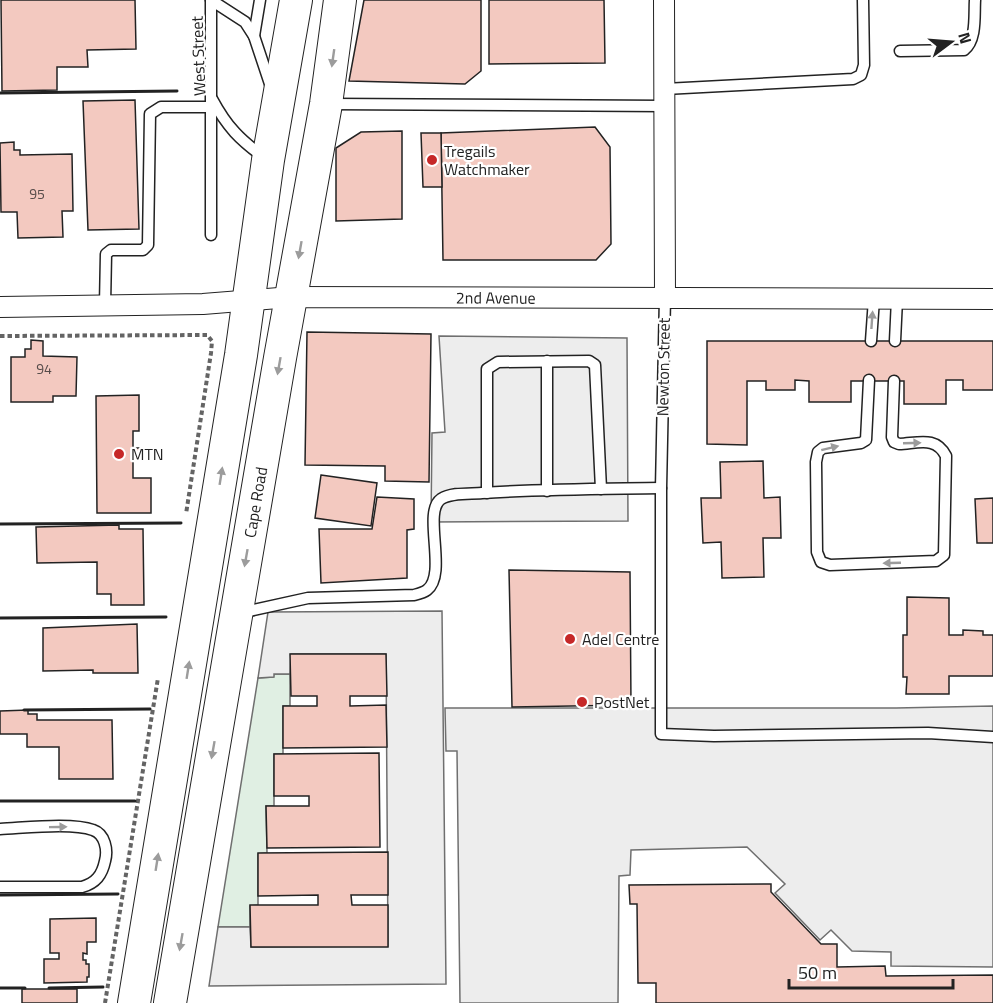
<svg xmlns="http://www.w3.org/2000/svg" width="993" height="1003" font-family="'Titillium Web',sans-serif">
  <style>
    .green { fill: #e0efe3; stroke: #6f6f6f; stroke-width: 1.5 }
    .parking { fill: #ededed; stroke: #6f6f6f; stroke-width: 1.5 }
    .building { fill: #f3c9c0; stroke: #222; stroke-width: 1.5 }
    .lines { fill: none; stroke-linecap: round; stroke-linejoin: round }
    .lane-casing { stroke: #222; stroke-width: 13 }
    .street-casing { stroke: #222; stroke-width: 22 }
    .primary-casing { stroke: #222; stroke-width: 34 }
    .path { stroke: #646464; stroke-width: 4; stroke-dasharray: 4.5 3; stroke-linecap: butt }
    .lane { stroke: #fff; stroke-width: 10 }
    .street { stroke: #fff; stroke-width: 20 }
    .primary { stroke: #fff; stroke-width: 32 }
    .wall { stroke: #222; stroke-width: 3 }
    .oneway { fill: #9c9c9c }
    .poi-dot { fill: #c62828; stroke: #fff; stroke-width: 2 }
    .labels { text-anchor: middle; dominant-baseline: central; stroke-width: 4.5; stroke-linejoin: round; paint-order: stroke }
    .number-label { font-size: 14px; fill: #564c4a }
    .street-label { font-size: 16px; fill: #222; stroke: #fff }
    .poi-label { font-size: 16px; fill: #222; stroke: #fff; text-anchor: start }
  </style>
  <rect width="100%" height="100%" fill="#fff"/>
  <polygon class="green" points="274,674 290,674 290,706 283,706 283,754 274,754 274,806 266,806 267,853 258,854 258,905 250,906 250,927 218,927 258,678 273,677"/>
  <g class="parking">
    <polygon points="439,336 627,338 628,521 431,522 432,433 445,432"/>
    <polygon points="442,611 446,984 209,986 218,927 250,927 251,947 388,946 386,654 291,654 290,674 274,674 274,677 258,678 268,612"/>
    <polygon points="993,706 993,967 891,966 891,952 852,951 831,930 820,940 775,893 785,884 747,847 631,850 630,875 619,876 618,1003 460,1003 457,751 446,751 445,708 896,708"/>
  </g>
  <g class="building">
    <polygon points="1,0 135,0 136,49 87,50 88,67 57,67 57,90 2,91"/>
    <polygon points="364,0 481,0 481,71 465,84 349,81"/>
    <polygon points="489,0 604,0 605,63 489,64"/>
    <polygon points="135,100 139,229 88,230 83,101"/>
    <polygon points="595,127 610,147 611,244 596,260 443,260 441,133"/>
    <polygon points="402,131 402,219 336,221 336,148 361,132"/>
    <polygon points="421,133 441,133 442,187 423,187"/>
    <polygon points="14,142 14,150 20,150 20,155 72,154 73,211 62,211 63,237 18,238 17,212 1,212 0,143"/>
    <polygon points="307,332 431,334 429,482 385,481 385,466 305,465"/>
    <polygon points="31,340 43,341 43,356 77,357 76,396 53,396 53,402 11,402 11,357 25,357 25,349 31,349"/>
    <polygon points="707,341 993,341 993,390 963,390 963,380 946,380 946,404 904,404 904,381 851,381 851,402 809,402 809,381 795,380 795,390 766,390 766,381 747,381 747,445 707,444"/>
    <polygon points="139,395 139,431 133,431 133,448 141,448 141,459 133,459 133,478 151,478 151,513 97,513 96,396"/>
    <polygon points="763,461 764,498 780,497 781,538 763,538 764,577 722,578 721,542 703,543 701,498 721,498 720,462"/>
    <polygon points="321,475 377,483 371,526 315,518"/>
    <polygon points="377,497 414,499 414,529 407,530 407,578 321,583 319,529 372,529"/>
    <polygon points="993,498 993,543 977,543 975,499"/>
    <polygon points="119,525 119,529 143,529 144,605 111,605 111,594 97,594 97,562 37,563 36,527"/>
    <polygon points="509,570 630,572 631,705 512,707"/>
    <polygon points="907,597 949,598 949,635 963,635 963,630 983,631 983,635 993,635 993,676 949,676 949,694 906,694 907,677 903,677 903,635 907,635"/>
    <polygon points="137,624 138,673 93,673 93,670 43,671 43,628"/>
    <polygon points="290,654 386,654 387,696 350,696 350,706 386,705 387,747 283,748 283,706 317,706 317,696 291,696"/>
    <polygon points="28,710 28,714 37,714 37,720 112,720 113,779 59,779 59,747 27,747 27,734 0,734 0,711"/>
    <polygon points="379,753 380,847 267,848 266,806 309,806 309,796 274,796 274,754"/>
    <polygon points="388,852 388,895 351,895 352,905 388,905 388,947 251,947 250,905 318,905 318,895 258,896 258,853"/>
    <polygon points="771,884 771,892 821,944 837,944 837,967 885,966 886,976 993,975 993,1003 656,1003 656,983 638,983 637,904 630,904 629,885"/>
    <polygon points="96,918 96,942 87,942 87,954 83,953 83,960 86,960 86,964 89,964 89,977 87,977 87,982 44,983 44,959 59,959 59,953 50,953 50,919"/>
    <rect x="22" y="989" width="55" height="14"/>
  </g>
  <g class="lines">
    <g class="lane-casing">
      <g id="lane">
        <polyline points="211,0 245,22 254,36 271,87"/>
        <polyline points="254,36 260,0"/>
        <path d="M900,51L964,50C977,40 974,15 975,0"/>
        <polyline points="665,89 853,79 861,75 864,65 863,0"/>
        <path d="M212,99C227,127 240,140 265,158"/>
        <polyline points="329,104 665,106"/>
        <polyline points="211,235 211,0"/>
        <polyline points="665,297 661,488 661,734 714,736 928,733 993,737"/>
        <polyline points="105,305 106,254 111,250 143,250 148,245 150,114 161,107 211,107"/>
        <polyline points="871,341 874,299"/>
        <polyline points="895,341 897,299"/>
        <path d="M869,380L866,440L861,443L823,448L818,452L816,462L817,552L821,562L830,565L936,561L944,555L946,456C936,436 919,443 899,444L894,442L892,437L894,381"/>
        <polyline points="547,491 547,361"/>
        <polyline points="487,493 487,369 498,362 589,361 595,365 601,489"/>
        <path d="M240,613L308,598L414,595C418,594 423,593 427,590C448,574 422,512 441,499C452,492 470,494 482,493C541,489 602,489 661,488"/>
        <path d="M0,829C24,828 72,822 93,830C105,834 108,850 105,861C102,875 96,883 82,887H0"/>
      </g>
    </g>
    <g class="street-casing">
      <g id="street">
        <polyline points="664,0 665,297"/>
        <path id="s1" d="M0,307L203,304L291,297L993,299"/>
      </g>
    </g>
    <g class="primary-casing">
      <g id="primary">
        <polyline points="134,1003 241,355 268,160 296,0"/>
        <path id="s2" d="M170,1003L280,358L326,104L340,0"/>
      </g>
    </g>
    <g class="path">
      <polyline points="0,336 207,335 212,341 211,353 186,514"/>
      <polyline points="105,1003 158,678"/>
    </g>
    <use href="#lane" class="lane"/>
    <use href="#street" class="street"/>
    <use href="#primary" class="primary"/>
    <g class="wall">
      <polyline points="0,93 177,91"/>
      <polyline points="0,524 181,523"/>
      <polyline points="0,618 166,617"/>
      <polyline points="24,710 150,709"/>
      <polyline points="0,801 135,801"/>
      <polyline points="0,895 118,894"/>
      <polyline points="0,988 25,988"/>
      <polyline points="49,988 103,987"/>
    </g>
  </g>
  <defs><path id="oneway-solid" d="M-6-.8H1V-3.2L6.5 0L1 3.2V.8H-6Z" transform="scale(1.5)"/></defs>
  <g class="oneway">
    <use href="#oneway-solid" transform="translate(333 58) rotate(98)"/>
    <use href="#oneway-solid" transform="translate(300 250) rotate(100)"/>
    <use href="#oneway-solid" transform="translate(872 320) rotate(-86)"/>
    <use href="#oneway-solid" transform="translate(279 366) rotate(100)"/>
    <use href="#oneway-solid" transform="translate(912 443) rotate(-2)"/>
    <use href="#oneway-solid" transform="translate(830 448) rotate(-14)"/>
    <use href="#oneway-solid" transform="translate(221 476) rotate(-81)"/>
    <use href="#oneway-solid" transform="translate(246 558) rotate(100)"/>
    <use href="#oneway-solid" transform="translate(892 563) rotate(178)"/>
    <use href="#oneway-solid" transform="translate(188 670) rotate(-81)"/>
    <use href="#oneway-solid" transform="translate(213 750) rotate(100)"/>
    <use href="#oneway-solid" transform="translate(58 827) rotate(-1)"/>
    <use href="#oneway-solid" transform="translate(157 862) rotate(-81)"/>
    <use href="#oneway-solid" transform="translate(181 942) rotate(100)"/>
  </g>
  <g class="poi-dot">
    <circle cx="432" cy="160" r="6"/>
    <circle cx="119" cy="454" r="6"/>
    <circle cx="570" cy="639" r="6"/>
    <circle cx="582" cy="702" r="6"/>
  </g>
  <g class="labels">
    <g class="number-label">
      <text x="37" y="193">95</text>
      <text x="44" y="368">94</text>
    </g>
    <g class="street-label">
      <text transform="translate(198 56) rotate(-92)">West Street</text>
      <text stroke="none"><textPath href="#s1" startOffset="496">2nd Avenue</textPath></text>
      <text transform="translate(663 367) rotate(-89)">Newton Street</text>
      <text stroke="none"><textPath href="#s2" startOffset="508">Cape Road</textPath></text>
    </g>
    <g class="poi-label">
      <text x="444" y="151">Tregails<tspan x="444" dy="18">Watchmaker</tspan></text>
      <text x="131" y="454">MTN</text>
      <text x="582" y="639">Adel Centre</text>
      <text x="594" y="702">PostNet</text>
    </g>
  </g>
  <g transform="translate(951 42) rotate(74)" stroke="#ffffff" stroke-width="4.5" paint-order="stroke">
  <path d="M0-4.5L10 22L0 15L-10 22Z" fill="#222222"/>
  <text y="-9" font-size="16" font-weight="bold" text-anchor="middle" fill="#222222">N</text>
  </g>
  <path d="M789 979v9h164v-9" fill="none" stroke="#222222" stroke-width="3"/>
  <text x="798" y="979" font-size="18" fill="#222222" stroke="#ffffff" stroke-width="4.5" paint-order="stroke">50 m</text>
</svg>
